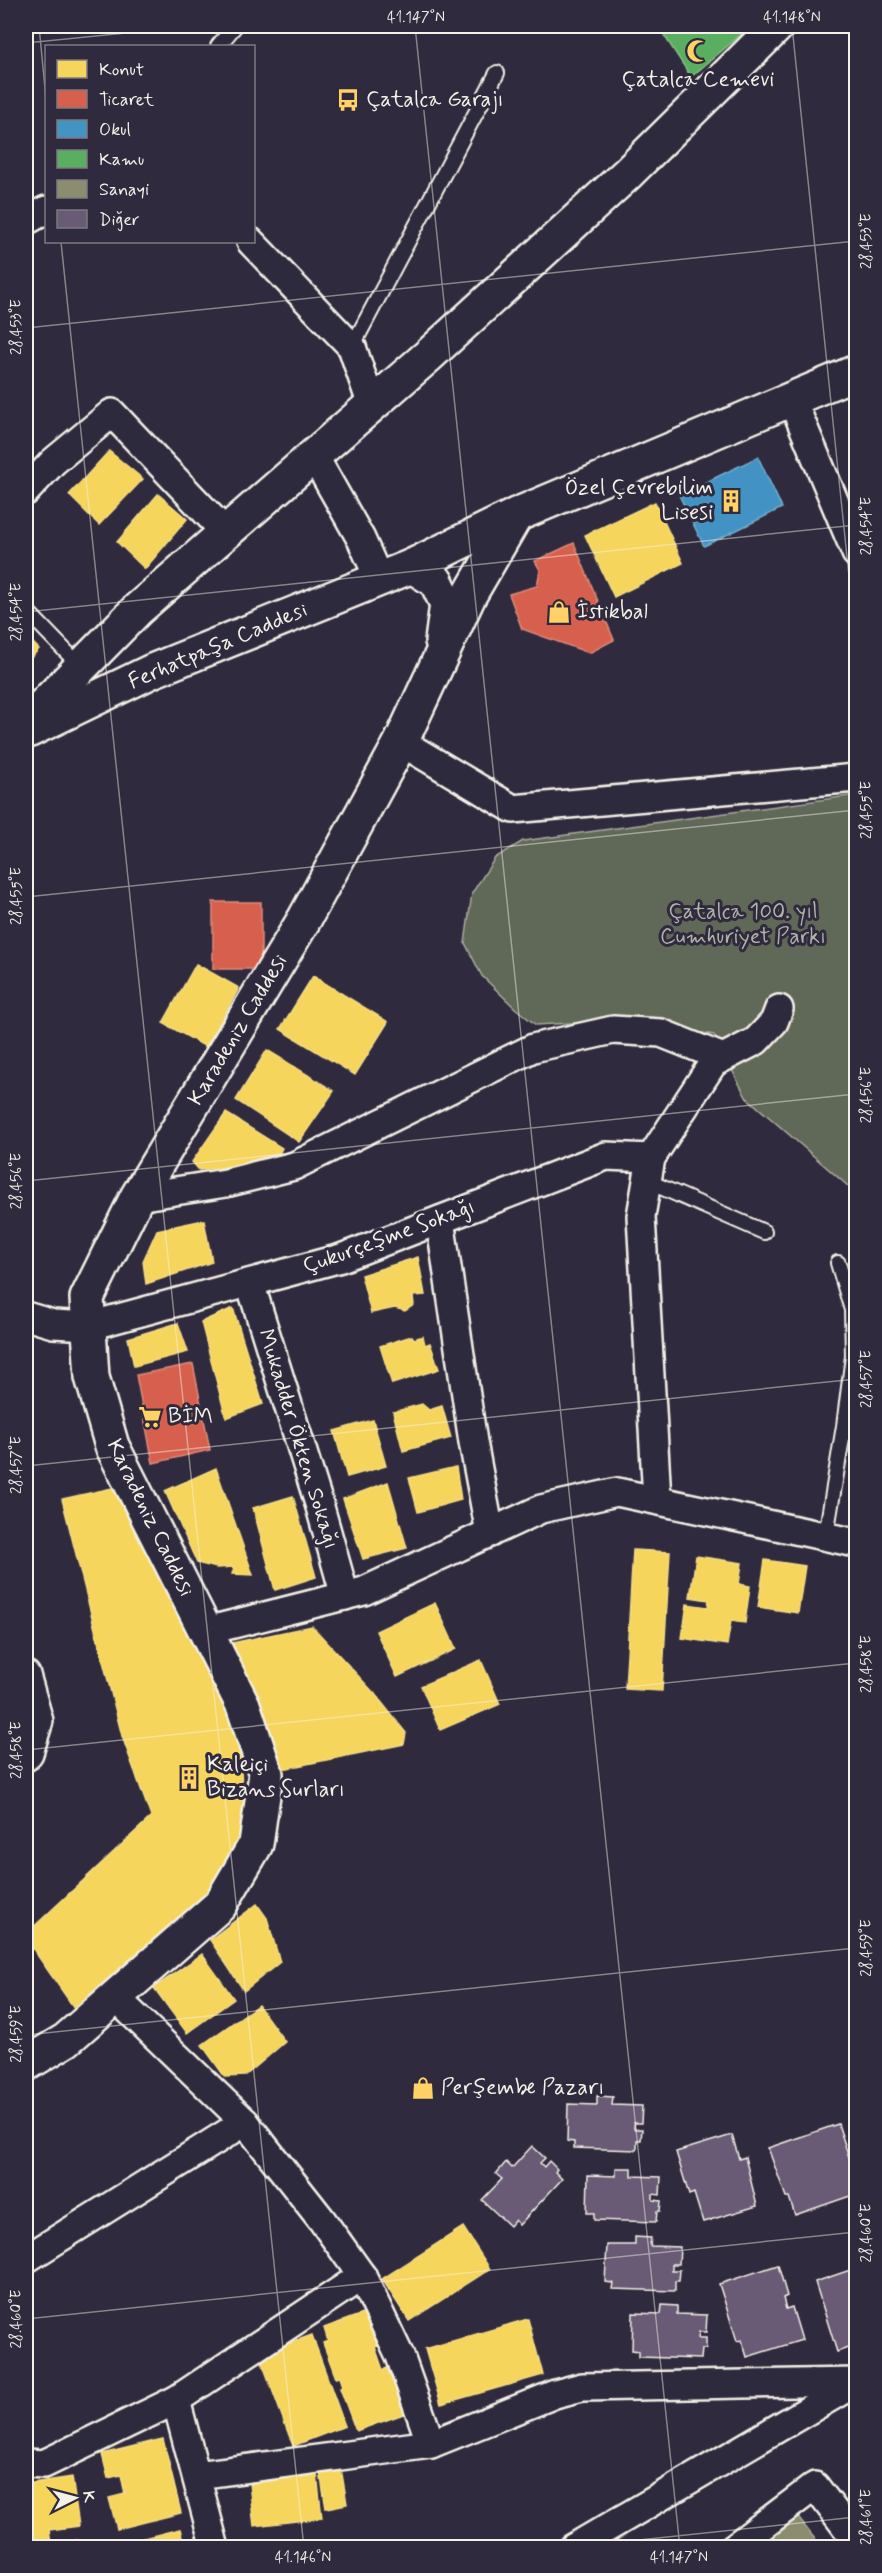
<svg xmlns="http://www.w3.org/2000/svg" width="882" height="2573" font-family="Mynerve,sans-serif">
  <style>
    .green { fill: #616759; stroke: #aaaca0; stroke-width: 1.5 }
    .homes { fill: #f6d55c; stroke: #f5dd86; stroke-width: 1.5 }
    .shops { fill: #d6604d; stroke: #df8c7c; stroke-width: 1.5 }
    .schools { fill: #4393c3; stroke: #78afce; stroke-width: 1.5 }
    .public { fill: #5aae61; stroke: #88c28a; stroke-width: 1.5 }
    .industry { fill: #8c8c6e; stroke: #abaa93; stroke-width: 1.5 }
    .building { fill: #695a75; stroke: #f4f1e8; stroke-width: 1.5 }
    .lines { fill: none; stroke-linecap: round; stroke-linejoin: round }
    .service-casing { stroke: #f4f1e8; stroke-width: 18 }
    .minor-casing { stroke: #f4f1e8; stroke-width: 32 }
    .tertiary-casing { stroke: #f4f1e8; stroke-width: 38 }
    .secondary-casing { stroke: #f4f1e8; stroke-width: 38 }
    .service { stroke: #2f2a3d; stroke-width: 14 }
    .minor { stroke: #2f2a3d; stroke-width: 27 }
    .tertiary { stroke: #2f2a3d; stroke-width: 33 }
    .secondary { stroke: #2f2a3d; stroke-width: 33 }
    .ticks { fill: none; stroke: #f4f1e8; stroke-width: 1.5; stroke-opacity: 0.45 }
    .labels { text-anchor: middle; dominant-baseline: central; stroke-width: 6; stroke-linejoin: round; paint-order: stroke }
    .poi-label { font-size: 22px; fill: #f4f1e8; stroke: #2f2a3d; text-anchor: start }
    .street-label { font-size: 22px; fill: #f4f1e8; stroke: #2f2a3d }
    .park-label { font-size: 22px; fill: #b2b3a8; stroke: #2f2a3d }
    .neatline { fill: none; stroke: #f4f1e8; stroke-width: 2 }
    .ticks-label { font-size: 15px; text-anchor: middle; fill: #f4f1e8 }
  </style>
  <rect width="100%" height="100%" fill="#2f2a3d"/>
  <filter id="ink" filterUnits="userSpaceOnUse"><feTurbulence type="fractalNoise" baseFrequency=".0167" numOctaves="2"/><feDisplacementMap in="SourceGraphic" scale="12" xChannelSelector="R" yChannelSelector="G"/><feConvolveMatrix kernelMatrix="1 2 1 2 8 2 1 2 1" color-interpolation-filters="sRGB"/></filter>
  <g filter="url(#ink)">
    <polygon class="green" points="856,795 856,1193 746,1097 714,1035 624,1020 536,1025 515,1008 482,976 465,943 472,893 495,858 523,841"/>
    <g class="homes">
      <polygon points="109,451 143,479 99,525 69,495"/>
      <polygon points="158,494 187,519 145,569 117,542"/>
      <polygon points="655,502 683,563 614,597 585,535"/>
      <polygon points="26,636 39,649 26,663"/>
      <polygon points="196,964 239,988 206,1047 163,1023"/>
      <polygon points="313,976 388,1022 355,1075 280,1029"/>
      <polygon points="267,1050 334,1091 299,1142 236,1100"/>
      <polygon points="226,1113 282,1148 275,1162 199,1170 192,1162"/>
      <polygon points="204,1220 212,1262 146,1284 143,1261 157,1230"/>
      <polygon points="418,1257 425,1295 413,1296 414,1305 405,1311 395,1308 371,1313 361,1275"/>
      <polygon points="233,1308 263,1404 226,1418 201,1322"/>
      <polygon points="178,1323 188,1352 134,1366 128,1338"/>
      <polygon points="412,1336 414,1339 423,1336 425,1345 430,1343 439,1369 392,1384 380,1346"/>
      <polygon points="422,1404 429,1410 442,1406 451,1438 403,1451 393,1412"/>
      <polygon points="373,1420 386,1466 347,1477 334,1431"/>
      <polygon points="456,1467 461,1500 418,1512 409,1478"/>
      <polygon points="216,1468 253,1575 232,1574 234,1567 217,1568 197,1563 165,1491"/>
      <polygon points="388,1482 407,1548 363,1559 343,1499"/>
      <polygon points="121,1486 239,1739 245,1836 208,1891 74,2008 26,1939 26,1934 151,1817 122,1736 62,1499"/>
      <polygon points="293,1496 316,1577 275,1590 253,1508"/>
      <polygon points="633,1550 670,1552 662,1691 625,1689"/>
      <polygon points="696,1556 742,1563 739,1584 750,1586 745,1623 731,1621 727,1645 682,1638 687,1604 708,1607 709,1600 690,1597"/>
      <polygon points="765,1560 805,1566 798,1613 758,1607"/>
      <polygon points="435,1603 456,1649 397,1677 376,1631"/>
      <polygon points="312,1626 375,1694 406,1733 404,1744 283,1769 232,1643"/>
      <polygon points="481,1660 500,1704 440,1730 421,1686"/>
      <polygon points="257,1904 267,1918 280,1962 244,1991 210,1940"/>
      <polygon points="202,1954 234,1999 187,2033 154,1988"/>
      <polygon points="258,2005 285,2042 245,2076 225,2077 202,2045"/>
      <polygon points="463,2227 490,2269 409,2321 382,2279"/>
      <polygon points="373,2310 382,2345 375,2347 383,2370 387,2368 390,2376 395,2375 409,2412 356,2431 340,2388 343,2386 340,2377 336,2378 323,2343 328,2341 324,2328"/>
      <polygon points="528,2319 543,2375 441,2404 425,2349"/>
      <polygon points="312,2335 345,2426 293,2446 259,2354"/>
      <polygon points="163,2439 181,2513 117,2529 109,2498 125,2494 121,2475 108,2478 102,2454"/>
      <polygon points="341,2468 347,2504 326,2508 320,2472"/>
      <polygon points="317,2475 322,2518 254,2526 249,2483"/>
      <polygon points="72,2477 79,2526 49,2530 51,2544 78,2540 79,2548 26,2548 26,2484"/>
      <polygon points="180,2529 185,2548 121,2548 120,2544"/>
    </g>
    <g class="shops">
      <polygon points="574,543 614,640 589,653 522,629 509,594 537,586 540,570 535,561"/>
      <rect x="213" y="902" width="48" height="67"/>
      <polygon points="193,1364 210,1450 153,1463 136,1375"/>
    </g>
    <polygon class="schools" points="758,457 782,508 704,546 679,495"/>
    <polygon class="public" points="658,26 751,26 691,77"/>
    <polygon class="industry" points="796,2515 822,2548 755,2548"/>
    <g class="building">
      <polygon points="597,2096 613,2097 612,2105 642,2106 641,2123 634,2123 634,2129 642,2129 641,2140 637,2140 637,2150 574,2148 574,2142 567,2141 568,2104 597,2105"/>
      <polygon points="838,2124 856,2178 856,2194 795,2215 789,2197 786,2197 768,2148"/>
      <polygon points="732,2135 739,2159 745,2157 757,2206 703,2222 694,2193 689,2195 676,2152"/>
      <polygon points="532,2146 545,2158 540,2163 544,2167 549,2161 557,2169 555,2172 562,2179 519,2225 515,2220 510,2226 482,2200 502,2179 496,2174 506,2162 512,2168"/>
      <polygon points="616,2168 632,2168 632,2176 661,2177 660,2195 653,2194 653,2200 661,2201 660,2211 657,2211 656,2222 594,2220 594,2213 587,2213 588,2175 616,2176"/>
      <polygon points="635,2237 651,2238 650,2246 680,2247 679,2264 672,2264 672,2270 680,2270 679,2281 675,2281 675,2291 612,2289 613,2283 605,2282 607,2245 635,2245"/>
      <polygon points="778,2265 787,2296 783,2298 786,2309 792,2307 802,2340 747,2357 742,2340 737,2341 719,2284"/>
      <polygon points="856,2268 856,2345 837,2352 815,2282"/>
      <polygon points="662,2305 677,2306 677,2314 707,2315 706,2332 699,2332 698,2338 706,2338 706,2349 702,2349 701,2359 639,2357 639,2351 632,2350 633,2313 661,2314"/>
    </g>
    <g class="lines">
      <g class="service-casing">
        <g id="service">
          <polyline points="218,46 235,26"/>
          <polyline points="352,347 497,73"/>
          <polyline points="26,610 81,667"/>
          <polyline points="647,1181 764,1232"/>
          <polyline points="826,1535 844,1426 853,1356 852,1310 838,1263"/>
        </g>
      </g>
      <g class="minor-casing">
        <g id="minor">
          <polyline points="26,221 46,210"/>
          <polyline points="251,242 352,347 372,406"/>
          <polyline points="792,400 856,553"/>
          <polyline points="314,456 361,539 379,579"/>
          <polyline points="26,491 53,462 112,413 226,533"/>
          <polyline points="401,742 513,809 856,778"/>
          <polyline points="137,1197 226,1183 294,1166 533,1048 613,1030 661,1033 721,1057"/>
          <polyline points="440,1220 473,1442 490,1533"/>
          <polyline points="250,1283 320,1507 345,1596"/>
          <polyline points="26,1316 53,1324 89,1326 341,1258 606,1156 651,1158"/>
          <polyline points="657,1499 641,1216 651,1158 713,1063 756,1041 774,1022 779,1009"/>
          <polyline points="206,1631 364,1591 541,1509 617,1492 856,1543"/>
          <polyline points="26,1675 39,1721 29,1753 26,1757"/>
          <polyline points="115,1997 245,2122 322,2220 362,2276 400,2356 431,2444"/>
          <polyline points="26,2259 245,2122"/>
          <polyline points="176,2400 215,2548"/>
          <polyline points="26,2463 44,2464 176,2400 362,2276"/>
          <polyline points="197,2475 431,2444 555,2394 582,2387 856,2382"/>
          <polyline points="573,2548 853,2384"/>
          <polyline points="733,2548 815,2486 856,2540"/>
        </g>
      </g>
      <g class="tertiary-casing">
        <g id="tertiary">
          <polyline points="412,566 436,581 447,604 442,641"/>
          <polyline points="26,723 138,609 428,356 627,174 777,26"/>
          <polyline points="26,2064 66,2040 220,1905 256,1844 266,1774 243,1705 112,1446 92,1377 87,1298 137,1197 305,918 401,742 469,596 516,515"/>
        </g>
      </g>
      <g class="secondary-casing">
        <polyline id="secondary" points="26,732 152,671 412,566 516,515 856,372"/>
      </g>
      <use href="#service" class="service"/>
      <use href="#minor" class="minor"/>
      <use href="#tertiary" class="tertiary"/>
      <use href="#secondary" class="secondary"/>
    </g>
  </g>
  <path class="ticks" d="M39,26L46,99M415,26L680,2548M792,26L856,644M26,43L196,26M61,242L304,2548M26,328L856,241M26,612L856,525M26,897L856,810M26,1181L856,1094M26,1466L856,1379M26,1750L856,1663M26,2035L856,1948M26,2319L856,2232M563,2548L856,2517"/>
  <defs>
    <g id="mosque-bare" transform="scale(1.8)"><path d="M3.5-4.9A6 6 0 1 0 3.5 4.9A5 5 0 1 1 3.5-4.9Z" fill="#ffd166" stroke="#2f2a3d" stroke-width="2.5" paint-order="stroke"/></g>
    <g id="bus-bare" transform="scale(1.8)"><path d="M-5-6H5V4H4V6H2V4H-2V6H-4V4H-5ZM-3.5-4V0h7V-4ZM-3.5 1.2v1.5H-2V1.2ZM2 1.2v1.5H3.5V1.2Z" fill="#ffd166" stroke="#2f2a3d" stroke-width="2.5" paint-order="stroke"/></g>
    <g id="building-bare" transform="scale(1.8)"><path d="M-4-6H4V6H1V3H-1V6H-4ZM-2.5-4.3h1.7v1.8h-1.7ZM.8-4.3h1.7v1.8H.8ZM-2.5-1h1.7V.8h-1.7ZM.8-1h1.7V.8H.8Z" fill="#ffd166" stroke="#2f2a3d" stroke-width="2.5" paint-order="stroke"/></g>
    <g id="shop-bare" transform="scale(1.8)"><path d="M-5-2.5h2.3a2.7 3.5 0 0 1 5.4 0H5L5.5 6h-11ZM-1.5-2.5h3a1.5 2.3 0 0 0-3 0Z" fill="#ffd166" stroke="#2f2a3d" stroke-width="2.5" paint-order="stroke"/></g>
    <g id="supermarket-bare" transform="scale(1.8)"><path d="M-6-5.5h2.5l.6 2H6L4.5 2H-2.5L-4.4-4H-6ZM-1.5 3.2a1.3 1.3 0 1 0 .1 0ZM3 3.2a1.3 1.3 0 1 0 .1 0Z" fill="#ffd166" stroke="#2f2a3d" stroke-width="2.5" paint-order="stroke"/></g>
  </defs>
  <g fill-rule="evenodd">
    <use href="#mosque-bare" x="698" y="51"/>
    <use href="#bus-bare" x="348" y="100"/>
    <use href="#building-bare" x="731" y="501"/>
    <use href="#shop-bare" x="559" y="612"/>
    <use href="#supermarket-bare" x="150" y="1417"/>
    <use href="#building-bare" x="189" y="1778"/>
    <use href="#shop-bare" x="423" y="2088"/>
  </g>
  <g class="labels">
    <g class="poi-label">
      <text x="698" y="80" text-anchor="middle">Çatalca Cemevi</text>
      <text x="366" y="100">Çatalca Garajı</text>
      <text x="713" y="488" text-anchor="end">Özel Çevrebilim<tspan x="713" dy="25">Lisesi</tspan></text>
      <text x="577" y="612">İstikbal</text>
      <text x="168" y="1417">BİM</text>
      <text x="207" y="1765">Kaleiçi<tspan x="207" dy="25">Bizans Surları</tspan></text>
      <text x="441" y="2088">Perşembe Pazarı</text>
    </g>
    <g class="street-label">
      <text transform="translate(218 646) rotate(-23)">Ferhatpaşa Caddesi</text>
      <text transform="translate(238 1030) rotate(-59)">Karadeniz Caddesi</text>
      <text transform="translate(389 1237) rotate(-20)">Çukurçeşme Sokağı</text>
      <text transform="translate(298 1439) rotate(73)">Mukadder Ökten Sokağı</text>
      <text transform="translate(150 1518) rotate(64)">Karadeniz Caddesi</text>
    </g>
    <g class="park-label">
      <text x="743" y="912">Çatalca 100. yıl<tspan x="743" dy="25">Cumhuriyet Parkı</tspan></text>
    </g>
  </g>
  <rect width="882" height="2573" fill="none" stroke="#2f2a3d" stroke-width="66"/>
  <rect x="45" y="45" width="210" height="198" fill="#2f2a3d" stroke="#7e7a81" stroke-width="1.5"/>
  <rect x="57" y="60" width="30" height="18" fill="#f6d55c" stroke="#7e7a81" stroke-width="1.5"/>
  <text x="99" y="75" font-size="18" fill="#f4f1e8">Konut</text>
  <rect x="57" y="90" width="30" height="18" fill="#d6604d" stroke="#7e7a81" stroke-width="1.5"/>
  <text x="99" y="105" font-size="18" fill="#f4f1e8">Ticaret</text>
  <rect x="57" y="120" width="30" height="18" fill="#4393c3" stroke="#7e7a81" stroke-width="1.5"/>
  <text x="99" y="135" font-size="18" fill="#f4f1e8">Okul</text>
  <rect x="57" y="150" width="30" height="18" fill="#5aae61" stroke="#7e7a81" stroke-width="1.5"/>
  <text x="99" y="165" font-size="18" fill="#f4f1e8">Kamu</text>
  <rect x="57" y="180" width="30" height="18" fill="#8c8c6e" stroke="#7e7a81" stroke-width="1.5"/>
  <text x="99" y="195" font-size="18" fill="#f4f1e8">Sanayi</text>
  <rect x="57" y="210" width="30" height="18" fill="#695a75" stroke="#7e7a81" stroke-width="1.5"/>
  <text x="99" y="225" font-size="18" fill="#f4f1e8">Diğer</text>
  <g transform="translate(75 2498) rotate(84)" stroke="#2f2a3d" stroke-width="4.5" paint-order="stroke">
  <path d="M0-4.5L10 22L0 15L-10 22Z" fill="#f4f1e8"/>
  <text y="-9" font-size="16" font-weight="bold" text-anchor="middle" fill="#f4f1e8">K</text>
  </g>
  <rect x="33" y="33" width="816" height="2507" class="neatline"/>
  <g class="ticks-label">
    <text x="416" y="22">41.147°N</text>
    <text x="792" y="22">41.148°N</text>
    <text transform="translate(866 241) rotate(-90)" y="5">28.453°E</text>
    <text transform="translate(16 327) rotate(-90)" y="5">28.453°E</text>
    <text transform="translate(866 526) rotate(-90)" y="5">28.454°E</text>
    <text transform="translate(16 612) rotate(-90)" y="5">28.454°E</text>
    <text transform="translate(866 810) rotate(-90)" y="5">28.455°E</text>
    <text transform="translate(16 896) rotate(-90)" y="5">28.455°E</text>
    <text transform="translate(866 1095) rotate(-90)" y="5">28.456°E</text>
    <text transform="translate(16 1181) rotate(-90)" y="5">28.456°E</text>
    <text transform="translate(866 1379) rotate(-90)" y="5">28.457°E</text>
    <text transform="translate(16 1465) rotate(-90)" y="5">28.457°E</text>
    <text transform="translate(866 1664) rotate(-90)" y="5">28.458°E</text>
    <text transform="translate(16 1750) rotate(-90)" y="5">28.458°E</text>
    <text transform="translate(866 1948) rotate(-90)" y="5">28.459°E</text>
    <text transform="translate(16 2034) rotate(-90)" y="5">28.459°E</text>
    <text transform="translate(866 2233) rotate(-90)" y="5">28.460°E</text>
    <text transform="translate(16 2319) rotate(-90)" y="5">28.460°E</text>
    <text transform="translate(866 2517) rotate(-90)" y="5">28.461°E</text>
    <text x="303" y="2562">41.146°N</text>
    <text x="679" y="2562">41.147°N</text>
  </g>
</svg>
